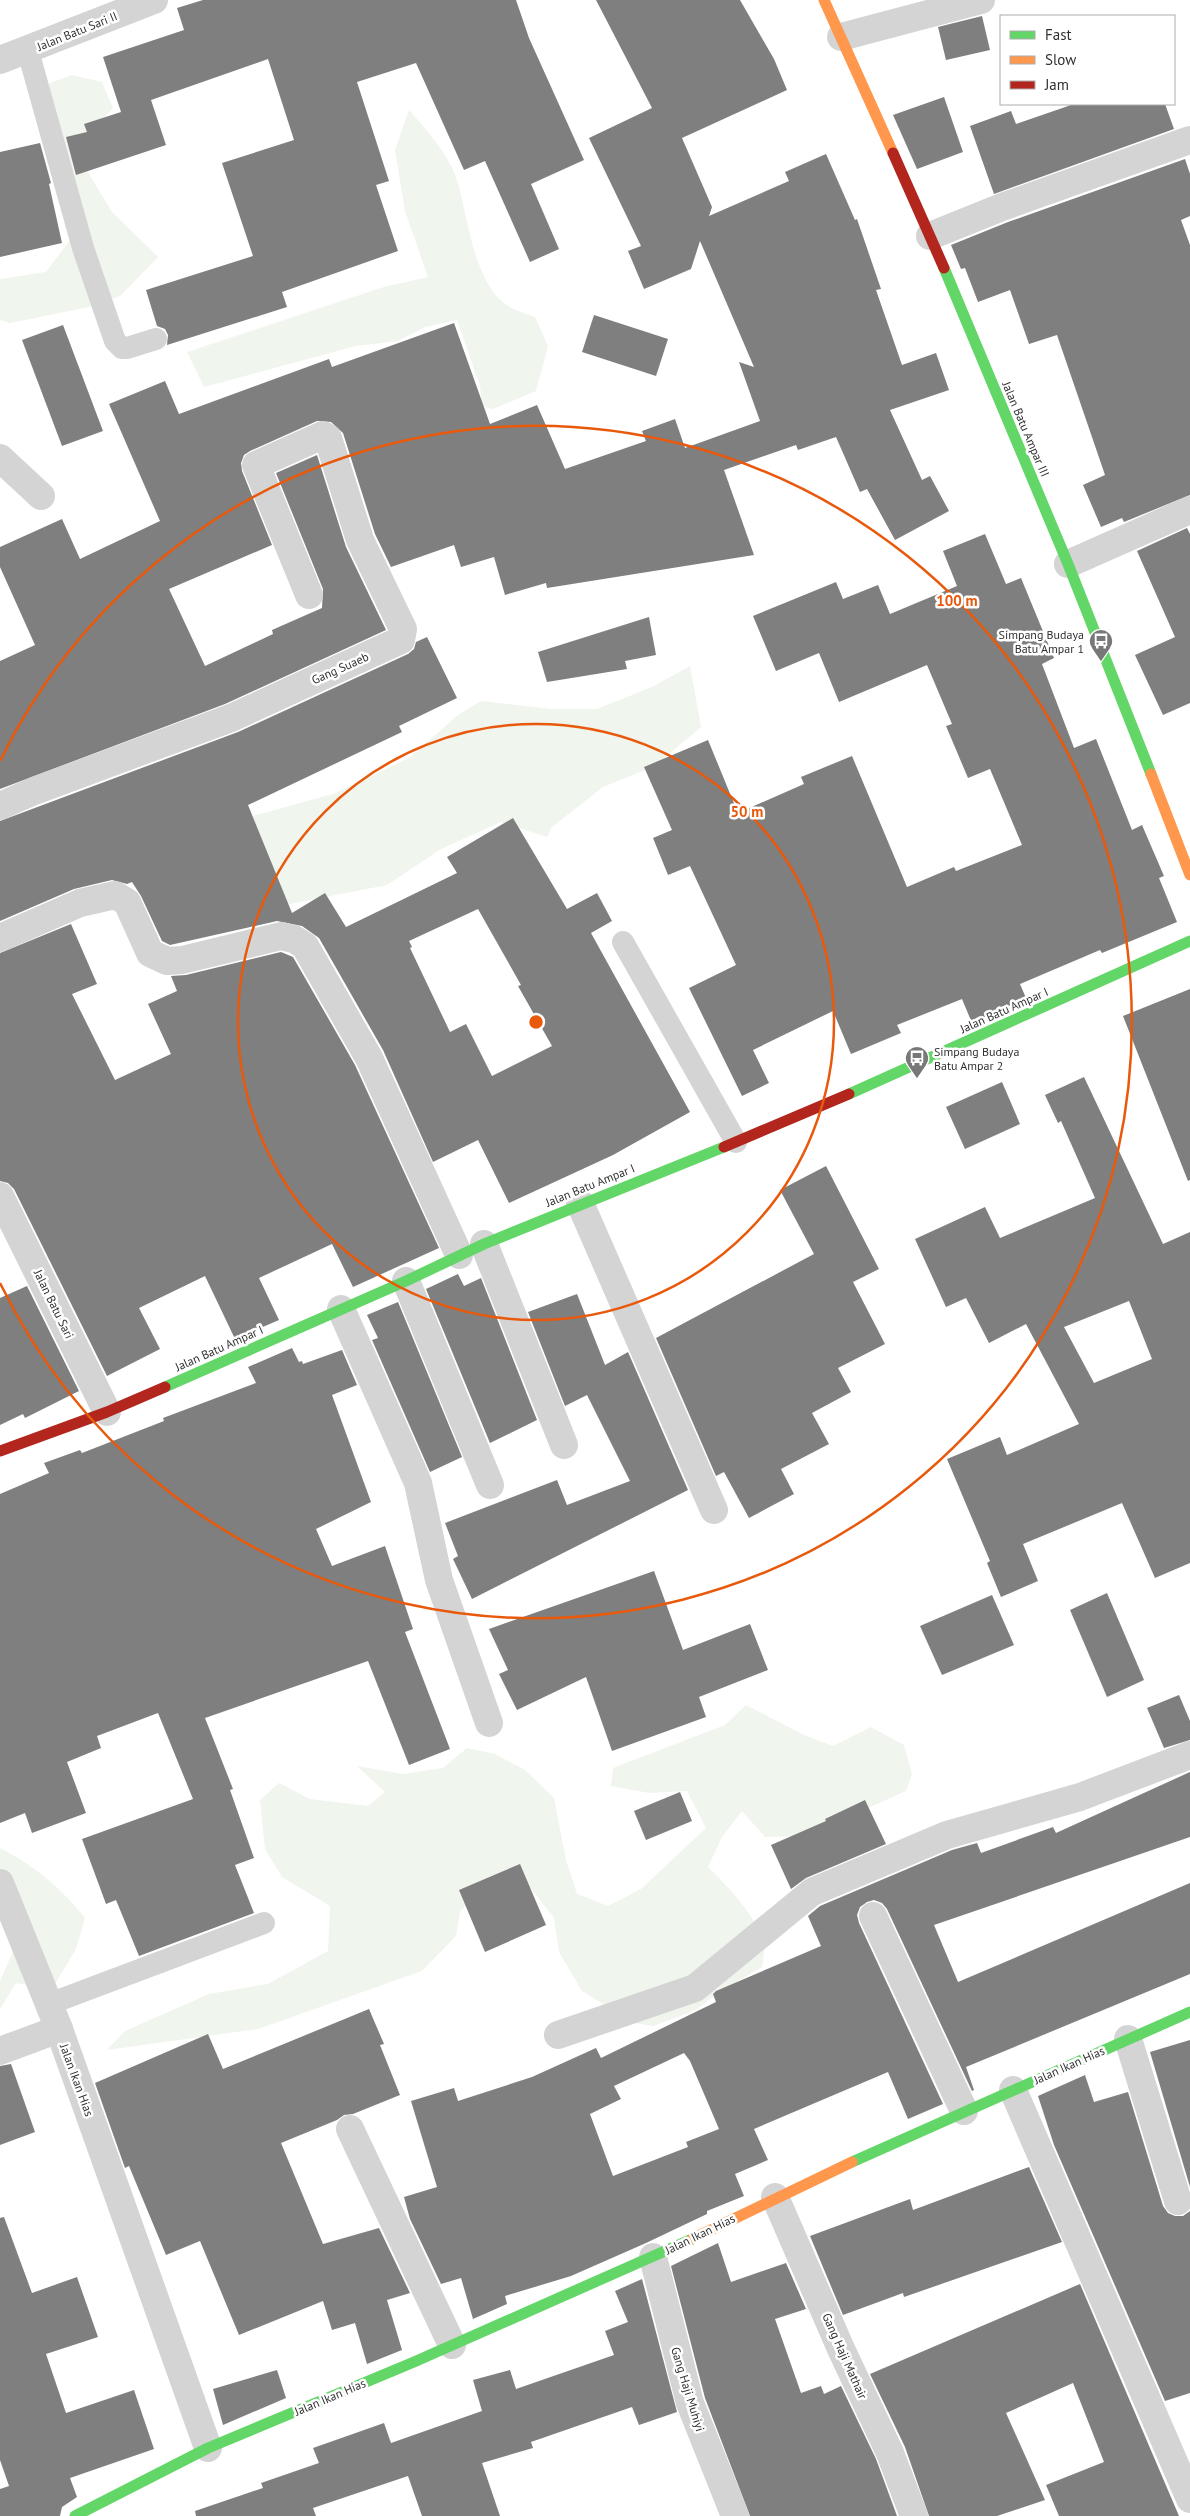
<svg xmlns="http://www.w3.org/2000/svg" width="1190" height="2516" font-family="'PT Sans',sans-serif">
  <style>
    .green { fill: #f0f5ed }
    .building { fill: #7f7f7f; fill-rule: evenodd }
    .lines { fill: none; stroke-linecap: round; stroke-linejoin: round }
    .lane { stroke: #d4d4d4; stroke-width: 22 }
    .street { stroke: #d4d4d4; stroke-width: 28 }
    .fast { stroke: #63d668; stroke-width: 11 }
    .slow { stroke: #ff974d; stroke-width: 11 }
    .jam { stroke: #b3261e; stroke-width: 11 }
    .ring { fill: none; stroke: #e8590c; stroke-width: 2.5 }
    .labels { text-anchor: middle; dominant-baseline: central; stroke-width: 5; stroke-linejoin: round; paint-order: stroke }
    .street-label { font-size: 12px; fill: #303030; stroke: #fff }
    .poi-label { font-size: 12px; fill: #303030; stroke: #fff; text-anchor: end }
    .centre { fill: #e8590c; stroke: #fff; stroke-width: 2.5 }
    .ring-label { font-size: 15px; text-anchor: middle; font-weight: bold; fill: #e8590c; stroke: #fff; stroke-width: 5; stroke-linejoin: round; paint-order: stroke }
  </style>
  <rect width="100%" height="100%" fill="#fff"/>
  <g class="green">
    <polygon points="72,75 102,82 113,108 77,147 89,174 112,212 158,257 120,296 89,307 10,323 0,320 0,279 46,272 73,236 42,86"/>
    <path d="M409,110C427,131 448,153 457,180C468,216 473,279 504,303C512,310 526,313 535,317L548,346L536,391L493,409L482,406L480,386L457,320L425,327L398,341L356,346L204,387L187,352L384,287L428,277L405,211L395,150Z"/>
    <polygon points="690,666 701,727 655,766 603,787 552,827 547,837 501,822 441,849 387,885 244,913 214,827 336,793 409,758 458,715 481,701 551,709 597,709 652,687"/>
    <path d="M746,1705L804,1735L833,1746L871,1727L904,1745L912,1774L906,1791L805,1836L765,1837L742,1811L722,1837L708,1867C728,1887 756,1915 764,1944C765,1950 763,1960 762,1967L721,1991L694,2011L653,2026L634,2023L582,1991L559,1952L554,1918L522,1877L487,1887L460,1911L456,1936L422,1971L258,2029L107,2050L125,2031L209,1994L268,1984L328,1951L330,1906L282,1877L265,1849L260,1800L279,1783L310,1799L368,1806L385,1792L357,1766L403,1774L443,1768L467,1748L495,1754L525,1770L554,1798L566,1860L577,1894L608,1906L641,1889L706,1828L687,1791L649,1793L611,1786L613,1768L725,1725Z"/>
    <path d="M0,1848C36,1867 60,1887 85,1918L76,1949L52,1989L16,1983L0,2009V1981L17,1943L0,1902Z"/>
  </g>
  <g class="building">
    <polygon points="203,0 516,0 529,38 584,160 531,184 559,249 530,262 485,161 464,170 416,63 357,82 389,181 376,185 398,251 282,292 287,307 167,345 168,335 165,329 157,326 146,290 253,256 222,163 294,140 268,59 151,100 166,145 76,175 66,137 87,132 84,124 121,112 103,57 184,30 177,8"/>
    <polygon points="596,0 740,0 774,59 787,90 682,138 712,207 709,216 789,181 785,172 826,154 855,220 857,219 881,289 876,290 902,365 936,353 949,390 890,410 922,480 930,476 949,511 895,540 867,489 860,492 836,437 798,450 796,445 724,470 754,555 547,588 546,583 505,595 494,557 461,567 454,545 391,567 375,534 343,433 331,422 317,421 250,451 244,455 241,463 242,471 272,545 169,589 205,666 273,634 272,630 322,608 323,589 276,473 317,455 346,547 386,630 225,704 0,789 0,661 35,645 0,567 0,547 62,519 80,559 160,521 109,404 165,381 179,414 329,359 332,367 454,323 490,424 537,405 565,469 646,441 642,431 675,419 685,448 760,421 739,362 754,367 700,241 691,269 644,289 628,251 641,246 589,138 652,108"/>
    <polygon points="982,16 990,50 946,60 938,27"/>
    <polygon points="944,97 963,152 917,169 893,115"/>
    <polygon points="1074,104 1165,104 1174,129 994,194 970,126 1011,111 1016,124"/>
    <polygon points="40,143 51,183 49,184 62,243 0,257 0,152"/>
    <polygon points="1185,159 1190,174 1190,216 1181,220 1190,245 1190,495 1124,522 1122,518 1101,527 1083,485 1105,475 1057,335 1029,344 1010,290 978,302 965,268 961,269 951,245 1008,222"/>
    <polygon points="594,315 668,339 656,376 582,352"/>
    <polygon points="63,325 103,431 62,446 22,340"/>
    <polygon points="1187,528 1190,534 1190,703 1163,715 1135,655 1175,637 1137,551"/>
    <polygon points="985,534 1006,584 1021,578 1054,658 1042,664 1074,748 1096,739 1132,830 1142,825 1164,876 1159,878 1177,922 1102,953 1100,950 1020,984 1026,998 972,1023 962,999 897,1025 901,1033 851,1054 833,1011 753,1050 769,1083 742,1096 689,988 736,965 690,866 668,875 653,838 672,830 644,767 708,740 738,813 804,784 801,777 852,756 907,887 954,867 956,871 1022,845 990,769 968,778 946,726 952,724 927,665 839,702 819,653 776,671 753,616 836,582 843,599 878,585 890,614 957,586 943,551"/>
    <polygon points="649,617 656,655 625,661 627,669 547,682 538,652"/>
    <path d="M427,637L457,698L399,726L402,732L248,805L292,913L325,893L346,927L457,873L447,857L513,818L567,909L597,893L612,921L591,933L690,1112L613,1155L509,1203L478,1140L433,1162L383,1050L319,938L302,926L277,921L170,945L162,941L141,896L132,882L127,884L112,880L74,889L0,921V821L238,732L408,654L414,649L416,642ZM478,909L521,985L518,986L552,1046L492,1076L466,1024L450,1032L410,948L412,947L409,941Z"/>
    <polygon points="71,924 97,984 72,994 115,1080 171,1054 148,1004 177,991 171,976 186,975 281,952 293,957 355,1065 439,1248 353,1287 332,1244 259,1278 279,1320 235,1339 205,1276 139,1308 160,1349 107,1376 14,1189 8,1183 0,1181 0,953"/>
    <polygon points="1190,989 1190,1180 1188,1181 1123,1016"/>
    <path d="M1084,1077L1163,1244L1190,1232V1563L1155,1578L1122,1503L1023,1544L1038,1581L1001,1597L987,1563L990,1561L947,1459L1000,1437L1007,1455L1079,1424L1026,1324L989,1343L966,1298L946,1307L915,1239L985,1207L1000,1238L1095,1198L1061,1121L1058,1123L1045,1095ZM1129,1301L1152,1359L1094,1383L1064,1327Z"/>
    <polygon points="1002,1082 1020,1124 965,1149 946,1107"/>
    <polygon points="826,1166 879,1269 853,1282 885,1344 838,1368 851,1392 812,1413 829,1444 781,1469 794,1494 749,1518 724,1472 716,1476 656,1338 814,1254 780,1190"/>
    <polygon points="458,1274 464,1286 481,1278 537,1420 490,1443 426,1289"/>
    <polygon points="27,1286 79,1391 25,1418 23,1414 0,1425 0,1298"/>
    <polygon points="577,1294 605,1365 628,1352 688,1490 472,1599 453,1559 458,1556 445,1523 557,1480 567,1505 630,1481 587,1395 565,1406 528,1312"/>
    <polygon points="398,1302 462,1457 430,1472 372,1340 378,1338 367,1315"/>
    <polygon points="292,1348 299,1362 302,1361 303,1364 342,1350 357,1385 332,1395 371,1502 316,1529 332,1566 385,1546 413,1629 405,1632 450,1749 409,1765 368,1661 205,1718 233,1789 230,1790 254,1858 235,1865 254,1913 139,1956 116,1900 106,1904 82,1839 193,1799 158,1713 97,1736 101,1748 67,1762 86,1813 32,1833 25,1813 0,1823 0,1494 49,1473 44,1463 80,1450 82,1453 164,1421 163,1418 256,1383 248,1367"/>
    <polygon points="654,1571 683,1650 750,1624 768,1670 699,1697 706,1717 612,1751 586,1677 517,1710 499,1674 508,1670 489,1629"/>
    <polygon points="1107,1593 1144,1680 1107,1697 1070,1610"/>
    <polygon points="992,1595 1014,1645 942,1675 920,1626"/>
    <polygon points="1179,1695 1190,1721 1190,1740 1164,1748 1147,1708"/>
    <path d="M1190,1772V1837L934,1925L958,1982L1190,1883V1974L966,2067L974,2090L972,2091L887,1909L882,1903L874,1900L867,1902L860,1907L857,1915L859,1923L943,2104L908,2119L888,2072L754,2129L768,2160L735,2174L744,2196L707,2211V2214L646,2243L571,2276L505,2296L507,2304L473,2319L461,2278L441,2284L410,2219L404,2197L437,2187L411,2101L454,2088L458,2101L532,2077L596,2048L601,2058L716,2002L713,1994L716,1991L821,1946L808,1916L820,1906L952,1850L977,1843L981,1853L1053,1827L1056,1833ZM684,2053L690,2061L719,2129L686,2142L688,2147L613,2176L590,2114L621,2099L614,2086Z"/>
    <polygon points="680,1792 692,1821 646,1840 634,1811"/>
    <polygon points="865,1800 886,1844 806,1878 791,1889 771,1845 826,1821 825,1819"/>
    <polygon points="520,1864 546,1925 485,1952 459,1890"/>
    <polygon points="369,2009 384,2044 380,2045 400,2095 353,2114 344,2115 337,2120 281,2143 323,2244 379,2228 410,2293 387,2300 402,2350 367,2364 355,2323 332,2330 323,2301 239,2335 200,2241 166,2255 129,2166 125,2168 95,2083 208,2034 223,2069"/>
    <polygon points="1190,2040 1190,2187 1150,2052"/>
    <polygon points="11,2064 35,2132 0,2145 0,2066"/>
    <polygon points="1085,2075 1094,2102 1128,2092 1163,2206 1168,2213 1175,2216 1183,2216 1190,2211 1190,2393 1165,2401 1054,2145 1038,2096"/>
    <polygon points="1029,2167 1062,2242 904,2297 903,2293 843,2315 810,2236 910,2199 913,2210"/>
    <polygon points="4,2217 32,2293 77,2277 98,2337 46,2354 66,2413 134,2390 154,2449 70,2478 77,2497 62,2507 60,2516 0,2516 0,2489 9,2486 0,2460 0,2218"/>
    <polygon points="718,2243 731,2282 786,2263 806,2309 775,2319 801,2393 821,2386 824,2394 841,2386 876,2459 897,2516 750,2516 705,2398 671,2266"/>
    <polygon points="642,2279 677,2412 639,2425 632,2407 531,2442 533,2448 482,2463 500,2516 422,2516 408,2476 313,2508 316,2516 196,2516 195,2511 263,2488 261,2483 319,2463 313,2448 384,2423 391,2443 482,2411 473,2380 510,2370 516,2389 614,2355 605,2331 628,2322 615,2291"/>
    <polygon points="1080,2284 1179,2516 1059,2516 1046,2485 1104,2462 1073,2383 1006,2413 1045,2500 997,2516 929,2516 905,2447 870,2374"/>
    <polygon points="277,2370 286,2398 223,2425 213,2389"/>
  </g>
  <g class="lines">
    <g class="lane">
      <polyline points="28,51 83,248 115,341 122,348 127,348 156,339"/>
      <polyline points="623,942 736,1142"/>
      <polyline points="49,2004 264,1923"/>
    </g>
    <g class="street">
      <polyline points="841,37 981,0"/>
      <polyline points="0,60 154,0"/>
      <polyline points="930,236 1002,207 1190,140"/>
      <polyline points="0,458 41,496"/>
      <polyline points="1068,564 1190,510"/>
      <polyline points="0,806 34,791 231,718 401,640 403,629 360,540 328,438 323,435 256,465 309,595"/>
      <polyline points="0,938 80,903 115,895 127,902 150,953 167,961 182,960 281,936 294,939 305,946 369,1058 459,1255"/>
      <polyline points="0,1196 107,1412"/>
      <polyline points="580,1203 714,1510"/>
      <polyline points="484,1244 564,1445"/>
      <polyline points="406,1281 490,1485"/>
      <polyline points="341,1309 418,1483 439,1580 489,1723"/>
      <polyline points="0,1883 59,2029 208,2448"/>
      <polyline points="873,1916 964,2111"/>
      <polyline points="558,2035 695,1988 812,1892 947,1835 1080,1797 1190,1755"/>
      <polyline points="1128,2039 1178,2201"/>
      <polyline points="0,2051 59,2029"/>
      <polyline points="1013,2090 1190,2499"/>
      <polyline points="350,2129 452,2345"/>
      <polyline points="775,2197 841,2349 890,2453 914,2516"/>
      <polyline points="653,2257 690,2403 735,2516"/>
    </g>
    <g class="fast">
      <polyline points="944,268 1068,564 1151,774"/>
      <polyline points="849,1094 1190,941"/>
      <polyline points="165,1387 406,1281 484,1244 724,1147"/>
      <polyline points="852,2162 1190,2012"/>
      <polyline points="75,2516 208,2448 414,2362 692,2239"/>
    </g>
    <g class="slow">
      <polyline points="824,0 893,153"/>
      <polyline points="1151,774 1190,875"/>
      <polyline points="692,2239 852,2162"/>
    </g>
    <g class="jam">
      <polyline points="893,153 944,268"/>
      <polyline points="724,1147 849,1094"/>
      <polyline points="0,1451 107,1412 165,1387"/>
    </g>
  </g>
  <g class="ring">
    <circle cx="536" cy="1022" r="298"/>
    <path d="M0 761A596 596 0 1 1 0 1283"/>
  </g>
  <defs>
    <g id="bus-pin" transform="scale(1.25)"><path d="M0 17L-7.5 6A9.5 9.5 0 1 1 7.5 6Z" fill="#787878" stroke="#fff"/><path d="M-5-6H5V4H4V6H2V4H-2V6H-4V4H-5ZM-3.5-4V0h7V-4ZM-3.5 1.2v1.5H-2V1.2ZM2 1.2v1.5H3.5V1.2Z" fill="#fff"/></g>
  </defs>
  <g fill-rule="evenodd">
    <use href="#bus-pin" x="1101" y="641"/>
    <use href="#bus-pin" x="917" y="1058"/>
  </g>
  <g class="labels">
    <g class="street-label">
      <text transform="translate(77 31) rotate(-22)">Jalan Batu Sari II</text>
      <text transform="translate(1026 429) rotate(67)">Jalan Batu Ampar III</text>
      <text transform="translate(340 668) rotate(-24)">Gang Suaeb</text>
      <text transform="translate(1004 1010) rotate(-24)">Jalan Batu Ampar I</text>
      <text transform="translate(590 1185) rotate(-22)">Jalan Batu Ampar I</text>
      <text transform="translate(54 1304) rotate(64)">Jalan Batu Sari</text>
      <text transform="translate(219 1348) rotate(-24)">Jalan Batu Ampar I</text>
      <text transform="translate(1069 2065) rotate(-24)">Jalan Ikan Hias</text>
      <text transform="translate(77 2080) rotate(70)">Jalan Ikan Hias</text>
      <text transform="translate(700 2234) rotate(-26)">Jalan Ikan Hias</text>
      <text transform="translate(845 2356) rotate(66)">Gang Haji Mathair</text>
      <text transform="translate(688 2389) rotate(73)">Gang Haji Muhiyi</text>
      <text transform="translate(330 2397) rotate(-23)">Jalan Ikan Hias</text>
    </g>
    <g class="poi-label">
      <text x="1084" y="634">Simpang Budaya<tspan x="1084" dy="14">Batu Ampar 1</tspan></text>
      <text x="934" y="1051" text-anchor="start">Simpang Budaya<tspan x="934" dy="14">Batu Ampar 2</tspan></text>
    </g>
  </g>
  <circle cx="536" cy="1022" r="8" class="centre"/>
  <g class="ring-label">
    <text x="957" y="606">100 m</text>
    <text x="747" y="817">50 m</text>
  </g>
  <rect x="1000" y="15" width="175" height="90" fill="#ffffff" stroke="#acacac"/>
  <rect x="1010" y="31" width="25" height="8" fill="#63d668" stroke="#acacac"/>
  <text x="1045" y="40" font-size="15" fill="#303030">Fast</text>
  <rect x="1010" y="56" width="25" height="8" fill="#ff974d" stroke="#acacac"/>
  <text x="1045" y="65" font-size="15" fill="#303030">Slow</text>
  <rect x="1010" y="81" width="25" height="8" fill="#b3261e" stroke="#acacac"/>
  <text x="1045" y="90" font-size="15" fill="#303030">Jam</text>
</svg>
